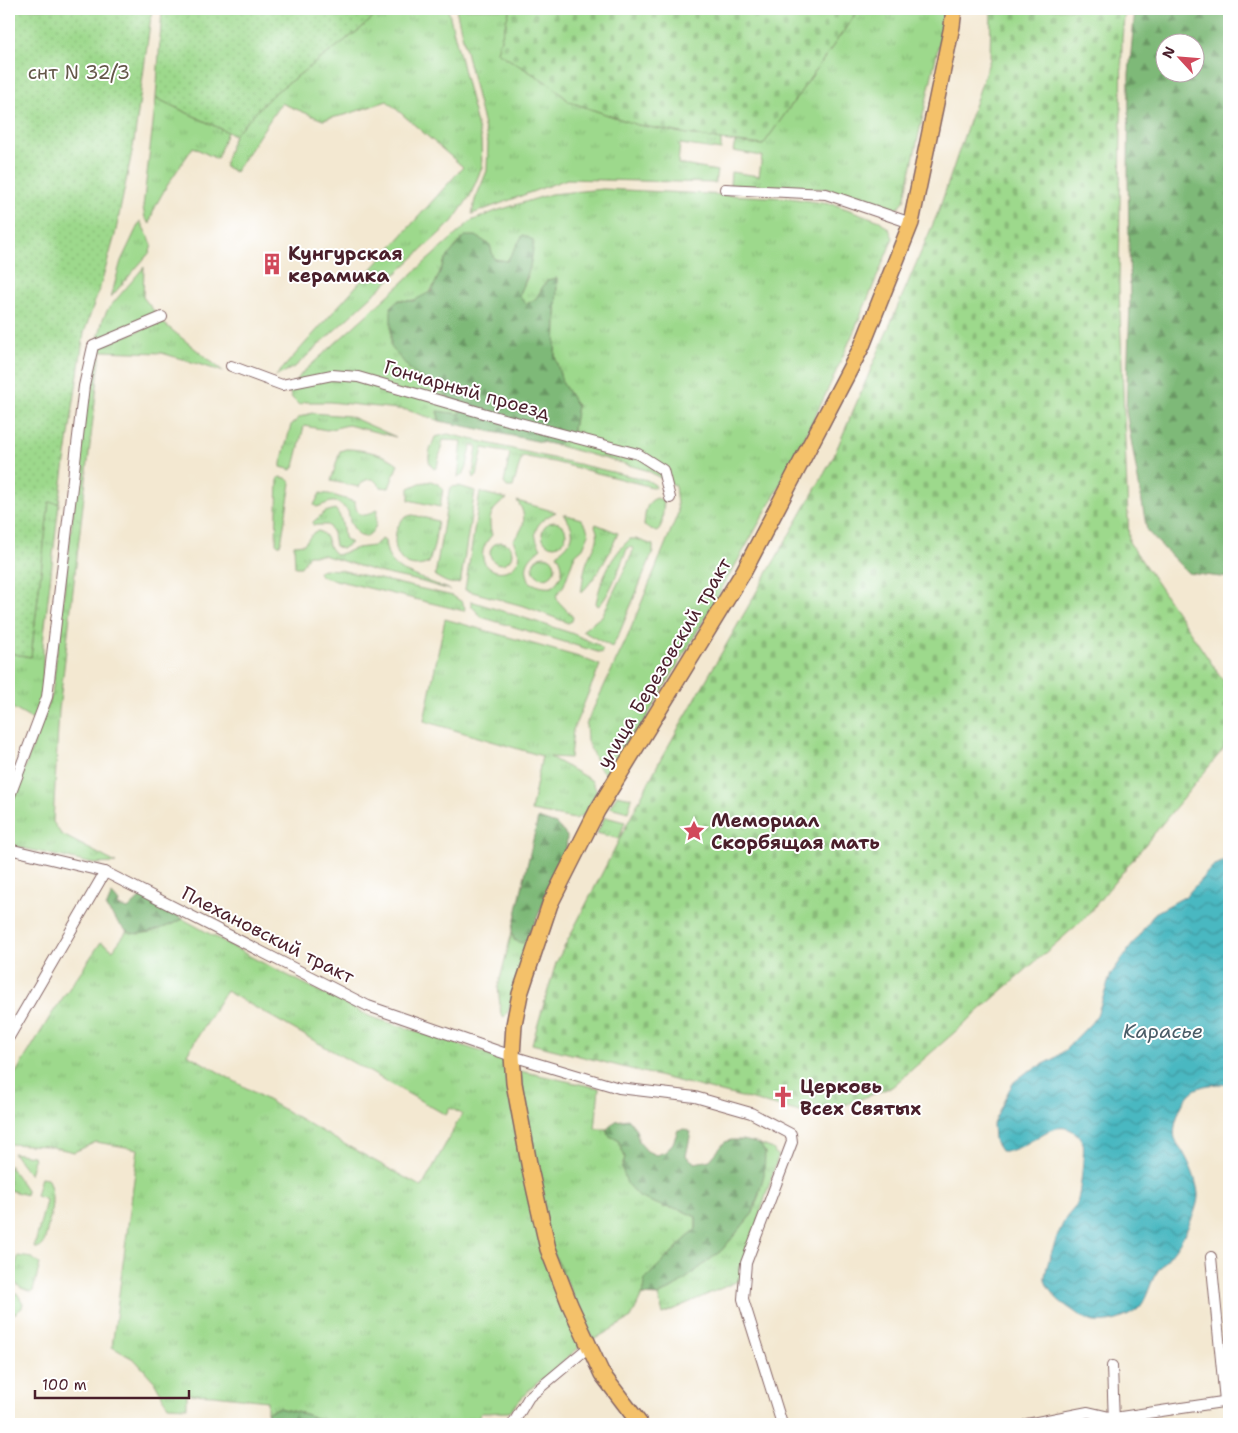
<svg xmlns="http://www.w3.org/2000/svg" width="1238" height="1433" font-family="'Shantell Sans',sans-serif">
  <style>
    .grass { fill: url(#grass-tufts); stroke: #747c5c; fill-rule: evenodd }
    .forest { fill: url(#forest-firs); stroke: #646c52; fill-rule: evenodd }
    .cemetery { fill: url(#cemetery-stones); stroke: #747c5c }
    .garden { fill: url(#garden-dots); stroke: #747c5c }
    .water { fill: url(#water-waves); stroke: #4a6c76 }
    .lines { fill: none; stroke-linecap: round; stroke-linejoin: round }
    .minor-casing { stroke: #856565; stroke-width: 12 }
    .primary-casing { stroke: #856565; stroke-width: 18 }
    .minor { stroke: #fff; stroke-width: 10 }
    .primary { stroke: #f4c16a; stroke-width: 15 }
    .labels { text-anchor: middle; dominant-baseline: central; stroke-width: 4; stroke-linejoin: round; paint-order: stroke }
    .park-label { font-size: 19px; fill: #635748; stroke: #fff }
    .poi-label { font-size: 19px; font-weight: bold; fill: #4a1f2b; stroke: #fff; text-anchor: start }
    .street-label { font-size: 19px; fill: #4a1f2b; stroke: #fff }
    .water-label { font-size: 20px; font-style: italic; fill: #4a5c67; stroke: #fff }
  </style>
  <defs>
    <pattern id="grass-tufts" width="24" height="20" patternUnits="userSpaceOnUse" patternTransform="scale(1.25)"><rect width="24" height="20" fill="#9dd98c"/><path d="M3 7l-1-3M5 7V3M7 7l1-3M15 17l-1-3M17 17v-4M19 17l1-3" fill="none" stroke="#89ba79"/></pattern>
    <pattern id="forest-firs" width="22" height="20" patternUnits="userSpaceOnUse" patternTransform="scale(1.25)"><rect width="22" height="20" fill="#7eb978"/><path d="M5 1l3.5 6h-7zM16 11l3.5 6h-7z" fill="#699663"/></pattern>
    <pattern id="cemetery-stones" width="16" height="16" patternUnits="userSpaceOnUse" patternTransform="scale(1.25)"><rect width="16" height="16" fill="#9dd98c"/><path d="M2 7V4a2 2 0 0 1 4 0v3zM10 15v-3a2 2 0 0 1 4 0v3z" fill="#89ba79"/></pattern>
    <pattern id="garden-dots" width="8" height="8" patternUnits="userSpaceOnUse" patternTransform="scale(1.25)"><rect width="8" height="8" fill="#9dd98c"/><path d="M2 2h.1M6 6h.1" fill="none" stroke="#89ba79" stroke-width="1.8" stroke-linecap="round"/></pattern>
    <pattern id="water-waves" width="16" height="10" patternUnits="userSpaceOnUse" patternTransform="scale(1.25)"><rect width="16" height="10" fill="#49b8c1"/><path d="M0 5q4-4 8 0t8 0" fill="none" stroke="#3f959d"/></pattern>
  </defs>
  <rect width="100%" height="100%" fill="#fff"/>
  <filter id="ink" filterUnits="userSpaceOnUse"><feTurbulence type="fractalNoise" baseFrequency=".02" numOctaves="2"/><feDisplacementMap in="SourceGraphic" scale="10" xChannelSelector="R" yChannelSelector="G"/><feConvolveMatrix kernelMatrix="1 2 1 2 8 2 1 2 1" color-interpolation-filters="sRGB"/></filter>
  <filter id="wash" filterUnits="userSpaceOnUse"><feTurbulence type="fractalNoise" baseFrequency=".0096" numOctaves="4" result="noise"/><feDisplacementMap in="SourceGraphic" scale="20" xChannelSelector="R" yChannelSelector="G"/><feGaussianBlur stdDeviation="1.12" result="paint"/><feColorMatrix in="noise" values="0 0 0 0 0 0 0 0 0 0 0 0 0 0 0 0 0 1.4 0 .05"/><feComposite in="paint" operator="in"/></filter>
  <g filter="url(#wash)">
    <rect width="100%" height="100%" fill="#f3e8d1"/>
    <g class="grass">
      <polygon points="383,9 448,9 481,140 482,167 470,196 452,222 296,366 275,377 463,167 387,101 348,114 323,120 281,103 235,172 224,166 234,135 272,95 359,30"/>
      <polygon points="456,9 510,9 497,52 551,85 570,102 638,125 721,140 721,150 680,144 678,164 717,171 715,183 567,179 472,214 475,200 487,171 488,143"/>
      <polygon points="859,9 944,9 941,34 904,201 898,208 891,211 828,189 730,185 731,172 759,176 762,156 733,151 735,142 763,145"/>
      <path d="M156,98L227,132L217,159L193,147C181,166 152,203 150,224L145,218L143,207Z"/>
      <path d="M603,189L790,198L836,205L880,221L889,229L893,238C859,321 824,404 781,483C728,581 671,676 614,772L608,777L599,767L587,741L586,724L627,638L678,513L675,486L646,470L556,445L572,435L577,406L562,382L555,356L557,278L547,280L535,300L526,305L519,296L528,276L515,250L507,261L494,259L445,260C434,286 432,304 399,300L414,374L431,383L460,406L461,414L437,412L440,421L407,410L330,402H305L299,405L292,398L289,391L302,373L471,221L496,211L551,194Z"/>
      <polygon points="140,221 152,244 150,252 111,297 121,261"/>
      <polygon points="144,267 143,297 158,316 98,339 103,319 108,309"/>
      <polygon points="162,322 224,372 162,353 101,351 59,710 53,822 61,834 116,863 94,864 9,845 9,810 52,695 88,384 96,347"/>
      <polygon points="312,413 349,416 396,437 348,425 327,430 304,426 294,467 292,470 281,467 281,463 291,425 300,417"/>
      <path d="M448,434L647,480L655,485L656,488L554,462L522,456L513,487H507L504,483L510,453L483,448L477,475L474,478L473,474L477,446H471L467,466L463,475L458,477L462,441L443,440L437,467L434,469C424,460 431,448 435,437Z"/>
      <path d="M346,449C362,449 386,454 398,464L389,488L381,487L373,479C366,479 363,481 359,487L331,481L340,451Z"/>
      <polygon points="281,477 286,478 291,483 282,538 280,545 278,545 276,543 278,478"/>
      <polygon points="431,481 438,484 443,489 440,507 409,500 409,488 420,483"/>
      <path d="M459,486L475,491L461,579L459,583C449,585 444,581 435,576L449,492L451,487Z"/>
      <path d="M480,492L507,499C491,509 487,517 492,535C463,567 510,587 520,556L513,540C525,528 528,516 517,501L556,512C540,520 528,530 541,548C529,558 522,565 530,582C537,586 544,588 552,587C564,576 565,567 557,554C574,541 578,532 563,514L581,519L586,526L589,534L583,548L576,554L573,560L564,585L556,596L558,601L573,617L572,621L568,623L527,607L465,590Z"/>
      <path d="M320,493L329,494L355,502C356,518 366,518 377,509C376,524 378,530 365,537L358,535L350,522L348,511C334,498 334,501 317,507L314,505Z"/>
      <path d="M657,498L664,501L662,523L658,532L644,526C645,515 645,501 657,498Z"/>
      <polygon points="49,502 59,503 43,643 43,689 35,721 9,706 9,653 31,657"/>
      <path d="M335,509C342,516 343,528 344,538L351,543L342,549L335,546L333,533L328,525H313V522L325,512Z"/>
      <path d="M413,515L438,521L434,546L429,563C388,580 386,517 413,515Z"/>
      <circle cx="554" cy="534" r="12"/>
      <path d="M596,524L618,533C609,555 598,576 581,593C583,583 583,572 587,562C592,547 602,542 595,526Z"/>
      <path d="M319,531C331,537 324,546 337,555L357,548L373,546L382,539L385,541C387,554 389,562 401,570L450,590L419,581L382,573L323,555H309L301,567H295L294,545L304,544L314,532Z"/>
      <path d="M630,539H636L653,545V552L619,634L612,647L582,631L602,616L632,554L633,548L628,547C622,560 609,599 598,606L596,603C601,578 611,556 630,539Z"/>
      <circle cx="501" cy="553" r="11"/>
      <circle cx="544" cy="567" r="11"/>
      <polygon points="325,569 340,570 453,596 462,602 465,608 464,611 323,577 318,573 320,570"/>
      <polygon points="471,601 571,633 598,645 603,650 601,653 481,617 471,605"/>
      <polygon points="445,619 579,657 600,665 573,730 570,758 550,757 591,780 597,791 585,814 575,819 531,811 542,756 424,721"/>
      <polygon points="617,795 632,798 628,812 610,807"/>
      <polygon points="605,817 625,822 619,839 597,833"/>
      <path d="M183,919L255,959L371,1017L505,1059L581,1346L529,1390L509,1412L481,1413L472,1424H332L305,1414L278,1408L267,1412V1401L214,1395L187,1394V1407L168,1406L154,1381L135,1360L112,1347L138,1149L96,1142L74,1152L48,1146L9,1144V1084L51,1015L101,942L113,950L127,931C145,937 166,927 183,919ZM226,991L446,1115L450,1108L462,1114L422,1187L337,1140L187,1054Z"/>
      <polygon points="512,932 514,940 522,943 528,938 509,1010 504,1017 501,1015 498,987"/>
      <polygon points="520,1071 599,1088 595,1129 607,1129 608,1135 618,1140 625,1157 622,1168 664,1207 679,1209 696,1217 696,1229 645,1279 642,1295 631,1318 593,1340 552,1249 533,1169"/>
      <polygon points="760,1144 773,1149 778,1157 746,1258 740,1280 663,1314 658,1296 678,1285 722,1250 753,1213 759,1195 765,1153"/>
      <polygon points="13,1153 33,1156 34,1159 30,1175"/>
      <polygon points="9,1165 27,1191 26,1195 9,1190"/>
      <path d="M41,1177L47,1178C58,1198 48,1223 44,1244L40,1248H34L46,1201L45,1199L36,1196Z"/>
      <polygon points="18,1256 32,1258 40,1264 33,1291 31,1292 21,1288 12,1280"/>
      <polygon points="9,1293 17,1293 23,1303 22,1308 14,1314 9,1313"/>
    </g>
    <g class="forest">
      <path d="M1135,9H1229V578L1188,573L1147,531L1126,411L1130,303L1128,176L1129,74ZM1166,42H1196V72H1166Z"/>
      <path d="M523,235L533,240C534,260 527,277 519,296L526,304L535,300L547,280L557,278L555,356L562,382L577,406L572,435L556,445L440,421L437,411L460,414V406L431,383L414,374L391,347V307L399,300L413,301L432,291L445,260L464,236H476L490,245L494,259L507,261Z"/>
      <polygon points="538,818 556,824 567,836 566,853 528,938 522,943 514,940 512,932"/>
      <path d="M112,894L119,902L118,906L128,909L143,895L183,919C170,925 140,940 127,931C120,927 112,914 106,908Z"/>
      <polygon points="628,1119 636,1129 639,1142 647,1151 656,1155 665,1152 673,1143 678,1130 685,1129 691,1132 686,1156 695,1163 710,1160 725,1142 731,1140 743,1140 760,1144 765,1153 764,1175 753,1213 722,1250 678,1285 658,1296 642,1295 645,1279 696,1229 696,1217 679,1209 664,1207 639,1197 627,1184 622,1168 625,1157 618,1140 608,1135 607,1129 616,1121"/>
      <polygon points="278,1408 305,1414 332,1424 272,1424 267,1412"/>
    </g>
    <g class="cemetery">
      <polygon points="510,9 859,9 763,145 721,140 638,125 570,102 551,85 497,52"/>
      <polygon points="991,9 1125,9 1122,38 1119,288 1129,542 1229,689 1229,742 1085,918 892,1087 816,1116 532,1044 556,963 658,764 832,460 939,210 990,59"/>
    </g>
    <g class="garden">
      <polygon points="9,9 152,9 134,142 115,235 102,281 84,333 59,503 49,502 31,657 9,653"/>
      <polygon points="162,9 383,9 359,30 272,95 234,135 156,98"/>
    </g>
    <path class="water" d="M1229,859V1084C1218,1084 1206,1084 1196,1089C1182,1097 1172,1124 1175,1139C1177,1144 1180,1147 1183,1152C1190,1164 1197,1181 1198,1194C1199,1209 1182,1241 1173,1252C1167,1260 1159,1268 1154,1277C1149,1287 1146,1302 1137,1310C1124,1319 1109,1324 1094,1322C1084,1320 1077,1313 1069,1308C1059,1302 1047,1290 1045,1279C1044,1270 1060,1227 1066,1218C1069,1213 1075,1209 1077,1203C1080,1196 1085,1150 1083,1143C1082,1141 1079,1136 1077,1134C1052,1112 1029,1154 1001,1151L994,1140L993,1124L1009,1090L1014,1082L1027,1072L1052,1060L1065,1050L1091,1023L1097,1015L1111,974L1155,913L1186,896L1213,866Z"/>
  </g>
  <g filter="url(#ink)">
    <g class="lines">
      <g class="minor-casing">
        <g id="minor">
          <polyline points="725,189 826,194 911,223"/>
          <polyline points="231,366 282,385 332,375 358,377 500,418 638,454 663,470 670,498"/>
          <polyline points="9,798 47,697 84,386 93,346 162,317"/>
          <polyline points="9,849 105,872 368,1006 512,1056 619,1088 695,1097 751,1113 791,1134 792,1142 746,1263 743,1299 782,1424"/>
          <polyline points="9,1037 105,872"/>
          <polyline points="1211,1257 1225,1401"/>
          <polyline points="1112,1366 1114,1423"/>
          <polyline points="514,1424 514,1422 529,1397 590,1346"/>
          <polyline points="1027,1424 1088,1412 1114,1418 1229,1401"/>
        </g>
      </g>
      <g class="primary-casing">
        <polyline id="primary" points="640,1424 602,1374 570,1305 548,1249 530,1169 514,1083 512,1056 514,1025 520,994 550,904 597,811 744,571 862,346 911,223 952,26 954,9"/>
      </g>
      <use href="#minor" class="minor"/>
      <use href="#primary" class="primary"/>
    </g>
  </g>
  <defs>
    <g id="building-bare" transform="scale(1.725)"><path d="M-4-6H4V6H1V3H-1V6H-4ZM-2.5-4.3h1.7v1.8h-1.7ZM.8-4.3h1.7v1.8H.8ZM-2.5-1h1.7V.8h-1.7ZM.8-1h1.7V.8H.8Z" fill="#d1495b" stroke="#fff" stroke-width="2.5" paint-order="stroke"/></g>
    <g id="sight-bare" transform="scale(1.725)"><path d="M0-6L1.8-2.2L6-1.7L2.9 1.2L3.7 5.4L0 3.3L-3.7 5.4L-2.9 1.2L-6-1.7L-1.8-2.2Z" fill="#d1495b" stroke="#fff" stroke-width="2.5" paint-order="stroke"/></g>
    <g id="church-bare" transform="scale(1.725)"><path d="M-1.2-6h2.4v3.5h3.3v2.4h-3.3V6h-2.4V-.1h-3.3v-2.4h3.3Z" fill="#d1495b" stroke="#fff" stroke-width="2.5" paint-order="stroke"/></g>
  </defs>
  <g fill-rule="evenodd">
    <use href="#building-bare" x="272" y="264"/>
    <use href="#sight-bare" x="694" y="831"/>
    <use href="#church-bare" x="783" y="1097"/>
  </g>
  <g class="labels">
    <g class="park-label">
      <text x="79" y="72">снт N 32/3</text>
    </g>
    <g class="poi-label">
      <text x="288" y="253">Кунгурская<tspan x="288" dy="22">керамика</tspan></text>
      <text x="711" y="820">Мемориал<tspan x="711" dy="22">Скорбящая мать</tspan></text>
      <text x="800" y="1086">Церковь<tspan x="800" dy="22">Всех Святых</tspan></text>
    </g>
    <g class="street-label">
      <text transform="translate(467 390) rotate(16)">Гончарный проезд</text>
      <text transform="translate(664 663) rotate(-59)">улица Березовский тракт</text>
      <text transform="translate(268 935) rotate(27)">Плехановский тракт</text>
    </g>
    <g class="water-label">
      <text x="1163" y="1031">Карасье</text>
    </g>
  </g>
  <rect width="1238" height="1433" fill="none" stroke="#fff" stroke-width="30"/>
  <g transform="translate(1180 58) rotate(296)"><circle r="24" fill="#ffffff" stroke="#b7a5aa"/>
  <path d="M0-4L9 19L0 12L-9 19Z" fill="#d1495b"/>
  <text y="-8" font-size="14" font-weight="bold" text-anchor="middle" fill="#4a1f2b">N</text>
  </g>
  <path d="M35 1390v8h154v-8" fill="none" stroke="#4a1f2b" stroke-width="2.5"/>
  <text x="42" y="1390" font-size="15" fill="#4a1f2b" stroke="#ffffff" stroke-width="4" paint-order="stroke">100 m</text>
</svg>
